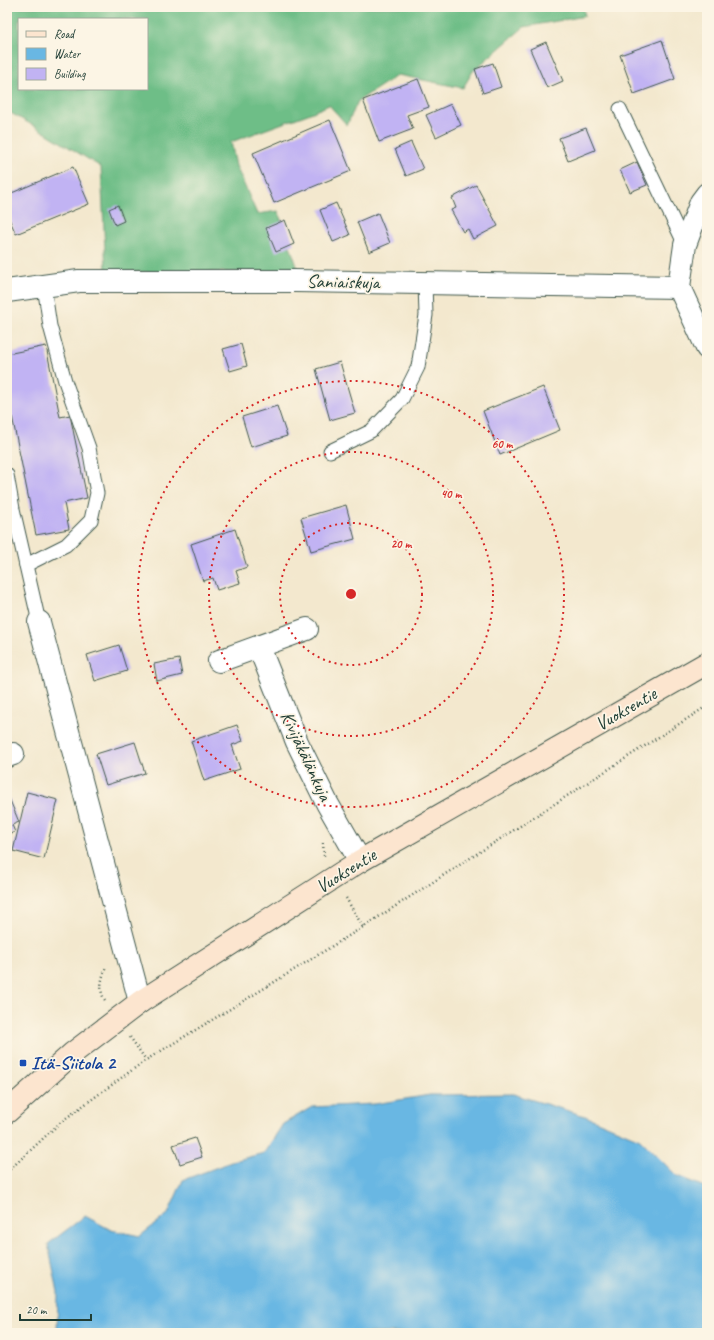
<svg xmlns="http://www.w3.org/2000/svg" width="714" height="1340" font-family="Caveat,sans-serif">
  <style>
    .forest { fill: #6ebe87; stroke: #467e5e; fill-rule: evenodd }
    .water { fill: #69b7e3; stroke: #447a8c }
    .building { fill: #c1b3f3 }
    .lines { fill: none; stroke-linecap: round; stroke-linejoin: round }
    .lane-casing { stroke: #3f574b; stroke-width: 15 }
    .street-casing { stroke: #3f574b; stroke-width: 24 }
    .secondary-casing { stroke: #3f574b; stroke-width: 24 }
    .path { stroke: #3f574b; stroke-width: 2.5; stroke-dasharray: 1 3; stroke-linecap: butt }
    .lane { stroke: #fff; stroke-width: 13 }
    .street { stroke: #fff; stroke-width: 22 }
    .secondary { stroke: #fce5cf; stroke-width: 22 }
    .ring { fill: none; stroke: #d62828; stroke-width: 2; stroke-dasharray: 2 4 }
    .transit-dot { fill: #1a4fb4; stroke: #fcf5e5; stroke-width: 1.5 }
    .labels { text-anchor: middle; dominant-baseline: central; stroke-width: 3.5; stroke-linejoin: round; paint-order: stroke }
    .street-label { font-size: 19px; fill: #1f3d34; stroke: #fcf5e5 }
    .transit-label { font-size: 19px; font-weight: bold; fill: #164399; stroke: #fcf5e5; text-anchor: start }
    .centre { fill: #d62828; stroke: #fcf5e5; stroke-width: 2 }
    .ring-label { font-size: 12px; text-anchor: middle; font-weight: bold; fill: #d62828; stroke: #fcf5e5; stroke-width: 3.5; stroke-linejoin: round; paint-order: stroke }
  </style>
  <rect width="100%" height="100%" fill="#fcf5e5"/>
  <filter id="ink" filterUnits="userSpaceOnUse"><feTurbulence type="fractalNoise" baseFrequency=".025" numOctaves="2"/><feDisplacementMap in="SourceGraphic" scale="8" xChannelSelector="R" yChannelSelector="G"/><feConvolveMatrix kernelMatrix="1 2 1 2 8 2 1 2 1" color-interpolation-filters="sRGB"/></filter>
  <filter id="wash" filterUnits="userSpaceOnUse"><feTurbulence type="fractalNoise" baseFrequency=".012" numOctaves="4" result="noise"/><feDisplacementMap in="SourceGraphic" scale="16" xChannelSelector="R" yChannelSelector="G"/><feGaussianBlur stdDeviation="0.9" result="paint"/><feColorMatrix in="noise" values="0 0 0 0 0 0 0 0 0 0 0 0 0 0 0 0 0 1.4 0 .05"/><feComposite in="paint" operator="in"/></filter>
  <g filter="url(#wash)">
    <rect width="100%" height="100%" fill="#f3e8ce"/>
    <path class="forest" d="M7,7H583L585,16L524,27L473,71L463,88L398,75L358,101L347,125L329,105L308,114L231,142L236,166L257,214L278,211L299,272H106L101,167L36,127L7,111ZM19,19H147V89H19Z"/>
    <polygon class="water" points="513,1094 585,1116 640,1139 677,1176 707,1188 707,1333 57,1333 58,1292 48,1244 85,1216 111,1230 140,1236 168,1214 183,1180 234,1161 264,1153 283,1124 312,1107 375,1104 430,1095"/>
    <g id="blocks">
      <g class="building">
        <polygon points="662,40 675,79 634,94 620,55"/>
        <polygon points="546,42 563,81 547,88 530,49"/>
        <polygon points="493,63 501,87 483,93 475,69"/>
        <polygon points="418,79 429,107 407,115 413,129 379,142 363,100"/>
        <polygon points="451,104 461,125 436,137 426,115"/>
        <polygon points="330,120 351,171 274,203 253,153"/>
        <polygon points="586,128 595,150 568,161 559,138"/>
        <polygon points="411,142 423,169 406,176 395,149"/>
        <polygon points="637,162 647,185 630,192 620,170"/>
        <polygon points="73,167 89,204 16,234 7,214 7,195"/>
        <polygon points="476,185 498,226 473,239 468,229 463,232 451,210 456,208 452,198"/>
        <polygon points="336,203 350,235 333,242 320,210"/>
        <polygon points="118,205 124,221 115,225 109,209"/>
        <polygon points="378,213 390,243 369,252 357,222"/>
        <polygon points="285,220 294,244 276,252 266,228"/>
        <polygon points="241,344 247,366 230,371 223,349"/>
        <polygon points="46,346 60,417 70,415 87,498 64,503 69,529 36,535 7,391 7,354"/>
        <polygon points="340,362 355,413 330,420 316,369"/>
        <polygon points="543,387 560,430 500,455 483,411"/>
        <polygon points="277,406 287,436 251,447 242,417"/>
        <polygon points="346,505 355,539 311,551 301,518"/>
        <polygon points="235,529 247,567 236,571 240,583 217,590 213,578 203,581 191,544"/>
        <polygon points="119,645 127,671 95,681 87,655"/>
        <polygon points="179,659 182,675 157,681 154,664"/>
        <polygon points="237,725 243,741 232,745 240,769 204,781 191,741"/>
        <polygon points="135,742 145,773 106,785 96,754"/>
        <polygon points="27,792 58,800 44,859 13,851"/>
        <polygon points="9,798 19,822 12,825 15,832 7,835 7,799"/>
        <polygon points="195,1138 202,1157 180,1164 173,1145"/>
      </g>
    </g>
  </g>
  <g filter="url(#ink)">
    <use href="#blocks" fill-opacity="0" stroke="#3f574b" stroke-width="1"/>
    <g class="lines">
      <g class="lane-casing">
        <g id="lane">
          <polyline points="620,109 685,245"/>
          <polyline points="330,451 371,431 402,399 418,367 426,315 425,283"/>
          <polyline points="7,475 13,509 39,622"/>
          <polyline points="26,565 66,545 91,520 97,493 89,448 65,381 50,326 44,286"/>
        </g>
      </g>
      <g class="street-casing">
        <g id="street">
          <polyline points="707,194 701,202 685,245 679,287 707,348"/>
          <polyline points="7,291 79,281 295,281 679,287"/>
          <polyline points="39,622 140,1002"/>
          <polyline points="259,647 297,742 327,803 360,861"/>
          <polyline points="219,661 307,629"/>
          <polyline points="7,756 13,754"/>
        </g>
      </g>
      <g class="secondary-casing">
        <polyline id="secondary" points="7,1112 73,1053 140,1002 360,861 707,663"/>
      </g>
      <g class="path">
        <polyline points="323,843 324,856"/>
        <polyline points="346,898 363,927"/>
        <path d="M105,1000C98,990 102,977 106,967"/>
        <polyline points="130,1037 146,1060"/>
        <polyline points="7,1172 62,1121 146,1060 268,986 363,927 707,706"/>
      </g>
      <use href="#lane" class="lane"/>
      <use href="#street" class="street"/>
      <use href="#secondary" class="secondary"/>
    </g>
  </g>
  <g class="ring">
    <circle cx="351" cy="594" r="71"/>
    <circle cx="351" cy="594" r="142"/>
    <circle cx="351" cy="594" r="213"/>
  </g>
  <rect class="transit-dot" x="19" y="1059" width="8" height="8" rx="2"/>
  <g class="labels">
    <g class="street-label">
      <text transform="translate(343 282) rotate(1)">Saniaiskuja</text>
      <text transform="translate(626 709) rotate(-30)">Vuoksentie</text>
      <text transform="translate(306 756) rotate(65)">Kivijäkälänkuja</text>
      <text transform="translate(346 871) rotate(-32)">Vuoksentie</text>
    </g>
    <g class="transit-label">
      <text x="31" y="1063">Itä-Siitola 2</text>
    </g>
  </g>
  <circle cx="351" cy="594" r="6" class="centre"/>
  <g class="ring-label">
    <text x="502" y="448">60 m</text>
    <text x="451" y="498">40 m</text>
    <text x="401" y="548">20 m</text>
  </g>
  <rect width="714" height="1340" fill="none" stroke="#fcf5e5" stroke-width="24"/>
  <rect x="18" y="18" width="130" height="72" fill="#fcf5e5" stroke="#a4ab9e"/>
  <rect x="26" y="31" width="20" height="6" fill="#fce5cf" stroke="#a4ab9e"/>
  <text x="54" y="38" font-size="12" fill="#1f3d34">Road</text>
  <rect x="26" y="48" width="20" height="12" fill="#69b7e3" stroke="#a4ab9e"/>
  <text x="54" y="58" font-size="12" fill="#1f3d34">Water</text>
  <rect x="26" y="68" width="20" height="12" fill="#c1b3f3" stroke="#a4ab9e"/>
  <text x="54" y="78" font-size="12" fill="#1f3d34">Building</text>
  <path d="M20 1314v6h71v-6" fill="none" stroke="#1f3d34" stroke-width="2"/>
  <text x="26" y="1314" font-size="12" fill="#1f3d34" stroke="#fcf5e5" stroke-width="3" paint-order="stroke">20 m</text>
</svg>
